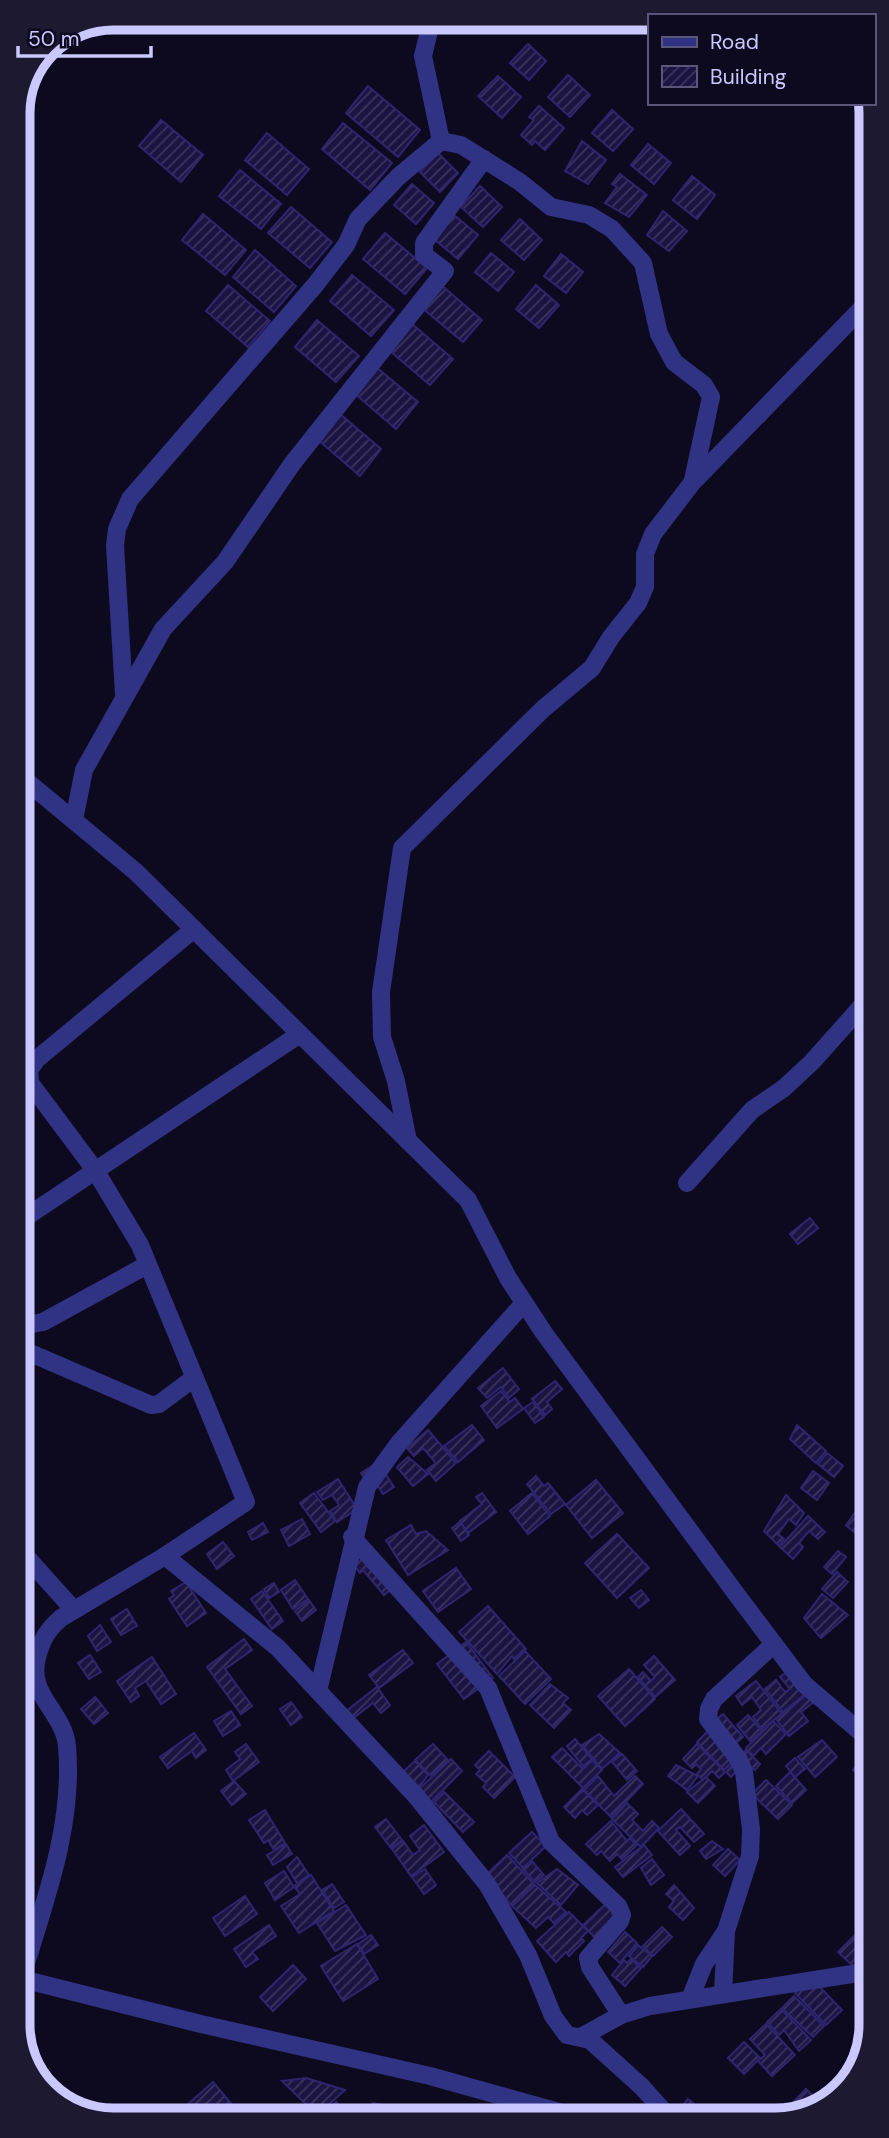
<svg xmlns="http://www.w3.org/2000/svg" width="889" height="2138" font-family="'DM Sans',sans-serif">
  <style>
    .building { fill: url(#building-hatch); stroke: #2f2470; stroke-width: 2 }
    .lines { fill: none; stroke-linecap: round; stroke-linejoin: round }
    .minor { stroke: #303283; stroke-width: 18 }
    .rim { fill: none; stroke: #cbc8ff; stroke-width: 9 }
  </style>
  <defs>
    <pattern id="building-hatch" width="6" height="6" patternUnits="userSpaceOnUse" patternTransform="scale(1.75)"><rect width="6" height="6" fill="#1b1442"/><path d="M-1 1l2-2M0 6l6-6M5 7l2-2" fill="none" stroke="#3b355e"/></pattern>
  </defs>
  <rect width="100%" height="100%" fill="#0d0a1f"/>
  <g class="building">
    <polygon points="528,44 546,61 529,80 510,63"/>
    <polygon points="568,75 590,95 570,117 548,97"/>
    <polygon points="498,76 521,97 502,118 478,96"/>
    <polygon points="368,86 420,130 398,157 346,113"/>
    <polygon points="539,106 564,128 545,150 535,141 532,145 521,135 534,120 529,117"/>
    <polygon points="612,110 633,129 613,151 592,133"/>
    <polygon points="161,120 203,155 181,182 139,146"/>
    <polygon points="343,123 392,163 370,190 322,149"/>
    <polygon points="267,133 309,169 287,195 245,160"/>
    <polygon points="582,141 606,160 588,184 565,171"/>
    <polygon points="648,144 671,163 654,184 631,165"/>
    <polygon points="438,153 458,173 440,192 420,172"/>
    <polygon points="240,170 281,204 261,229 219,196"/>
    <polygon points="620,174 647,195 629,217 605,203 617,187 612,184"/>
    <polygon points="692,176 715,195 697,219 673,200"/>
    <polygon points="412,184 434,203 416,224 394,205"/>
    <polygon points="480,186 502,207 483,227 461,207"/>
    <polygon points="291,207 332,242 310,268 268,233"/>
    <polygon points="663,211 687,231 669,251 647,235"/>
    <polygon points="203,214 246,250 225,275 182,240"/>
    <polygon points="454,215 478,235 458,259 434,239"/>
    <polygon points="520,219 542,240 524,260 501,240"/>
    <polygon points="385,233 427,268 405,294 363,259"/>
    <polygon points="255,250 296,286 274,312 233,277"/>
    <polygon points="491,253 514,272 498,291 475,272"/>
    <polygon points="561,254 583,272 566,293 544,276"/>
    <polygon points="352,275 394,310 371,336 330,301"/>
    <polygon points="440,284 482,320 463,342 421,307"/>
    <polygon points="228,285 270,321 248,347 206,311"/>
    <polygon points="536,285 559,305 539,328 516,309"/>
    <polygon points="317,320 359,356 336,382 295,347"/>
    <polygon points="411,323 453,359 430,385 389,350"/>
    <polygon points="376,367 418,402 396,429 354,393"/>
    <polygon points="340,414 381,449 360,476 318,440"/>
    <polygon points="810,1218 818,1228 798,1244 790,1234"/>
    <polygon points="503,1368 519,1389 509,1398 501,1387 487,1398 478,1388"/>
    <polygon points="555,1381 562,1389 547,1402 552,1409 545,1415 532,1399"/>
    <polygon points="501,1391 510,1402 515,1398 523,1409 497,1428 481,1406"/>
    <polygon points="533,1402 544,1417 535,1423 524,1408"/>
    <polygon points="472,1425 484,1440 458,1462 444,1446"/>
    <polygon points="797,1425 826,1451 816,1463 790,1439"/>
    <polygon points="428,1430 456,1463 436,1481 427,1470 436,1463 423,1448 414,1456 407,1448"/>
    <polygon points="827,1453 843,1466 834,1477 818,1464"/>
    <polygon points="408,1457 428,1474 413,1486 397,1467"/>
    <polygon points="378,1462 394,1487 383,1494 372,1477 366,1481 361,1473"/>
    <polygon points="813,1471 829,1483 817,1500 801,1488"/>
    <polygon points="536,1476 544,1486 548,1483 565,1504 551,1514 527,1484"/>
    <polygon points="338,1479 357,1509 337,1522 330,1511 339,1505 332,1495 323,1500 317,1492"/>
    <polygon points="596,1480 623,1513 592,1538 566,1505"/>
    <polygon points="314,1493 335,1521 321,1532 300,1503"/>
    <polygon points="482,1493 496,1512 468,1533 460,1521 482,1504 476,1497"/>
    <polygon points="532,1493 550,1516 528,1534 510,1511"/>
    <polygon points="786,1495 804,1513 796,1525 789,1519 778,1534 784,1539 779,1546 764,1531"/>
    <polygon points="868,1495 870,1514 868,1513 854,1532 846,1525"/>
    <polygon points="808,1516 825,1532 818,1539 809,1531 799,1543 803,1547 793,1559 780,1547"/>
    <polygon points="302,1519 310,1534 289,1546 281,1530"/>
    <polygon points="460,1522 469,1535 461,1541 452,1528"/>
    <polygon points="263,1523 268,1532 252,1540 248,1532"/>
    <polygon points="411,1525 416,1534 426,1531 448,1550 408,1575 386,1540"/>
    <polygon points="617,1534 649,1568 617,1598 585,1563"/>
    <polygon points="223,1542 234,1556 217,1569 207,1554"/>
    <polygon points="838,1551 846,1557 832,1574 824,1567"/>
    <polygon points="366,1552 395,1586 384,1595 363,1570 360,1573 353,1563"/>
    <polygon points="456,1568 471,1589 438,1612 423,1591"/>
    <polygon points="837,1572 848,1582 833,1598 822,1589"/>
    <polygon points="295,1580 308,1599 293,1609 281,1590"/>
    <polygon points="186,1582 206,1613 187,1626 169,1599 174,1595 171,1591"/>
    <polygon points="274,1583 279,1592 269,1598 264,1589"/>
    <polygon points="641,1590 649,1600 639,1608 630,1598"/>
    <polygon points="262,1591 283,1621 272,1629 251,1599"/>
    <polygon points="822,1594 848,1615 821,1638 804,1618"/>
    <polygon points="309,1600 316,1610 302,1621 295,1611"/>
    <polygon points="488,1606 526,1649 514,1659 512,1656 497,1674 459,1632"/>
    <polygon points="127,1609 137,1626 121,1635 111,1619"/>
    <polygon points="100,1625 111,1642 97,1651 88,1636"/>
    <polygon points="244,1639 252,1650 225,1669 252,1706 241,1714 207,1667"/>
    <polygon points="466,1642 493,1678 464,1699 437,1664"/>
    <polygon points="403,1650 413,1663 379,1688 369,1675"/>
    <polygon points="525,1651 551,1679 525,1704 499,1676"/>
    <polygon points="90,1655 101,1672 89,1679 78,1663"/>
    <polygon points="654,1656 675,1680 655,1697 638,1677 643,1672 651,1681 655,1677 644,1665"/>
    <polygon points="152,1657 176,1694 161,1704 146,1681 135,1688 139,1696 131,1702 117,1681"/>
    <polygon points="629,1669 655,1699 625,1726 598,1696"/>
    <polygon points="791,1669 808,1692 783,1712 765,1689 776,1680 785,1692 790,1689 780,1677"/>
    <polygon points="756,1681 782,1714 762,1729 753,1717 761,1710 752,1697 742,1705 736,1696"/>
    <polygon points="550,1684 568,1698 563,1703 571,1710 554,1728 530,1705"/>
    <polygon points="377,1687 390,1705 381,1713 373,1703 351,1720 345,1712"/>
    <polygon points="809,1693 815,1701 801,1712 808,1721 789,1736 776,1719"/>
    <polygon points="95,1697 108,1713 94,1724 81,1709"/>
    <polygon points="291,1702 302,1717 291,1725 280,1709"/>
    <polygon points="231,1711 240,1725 223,1736 214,1721"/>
    <polygon points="723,1714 743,1737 729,1749 709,1725"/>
    <polygon points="748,1715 762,1731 750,1741 737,1725"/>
    <polygon points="773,1721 786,1734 766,1754 761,1748 753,1756 746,1748"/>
    <polygon points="708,1731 735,1759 724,1770 697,1742"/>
    <polygon points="194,1733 206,1750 196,1758 192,1751 168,1768 160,1757"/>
    <polygon points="599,1734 620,1753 602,1769 582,1745"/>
    <polygon points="575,1739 592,1759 583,1766 567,1746"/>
    <polygon points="822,1740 837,1757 815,1777 798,1757"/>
    <polygon points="246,1744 259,1762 233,1781 226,1770 240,1759 235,1752"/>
    <polygon points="433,1744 448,1760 431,1776 415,1760"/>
    <polygon points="697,1744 725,1772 719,1778 712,1771 703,1780 697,1774 701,1769 696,1764 692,1768 683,1759"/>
    <polygon points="562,1748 583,1769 592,1760 602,1770 583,1788 552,1757"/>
    <polygon points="746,1750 760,1764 755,1770 745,1762 731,1777 726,1772"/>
    <polygon points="489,1751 515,1777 494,1798 483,1787 486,1783 476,1774 480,1770 475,1765"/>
    <polygon points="622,1754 637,1771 627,1780 612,1762"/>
    <polygon points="865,1754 871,1759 871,1785 853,1770"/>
    <polygon points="795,1758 805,1769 795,1777 786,1766"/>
    <polygon points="451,1759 462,1771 430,1803 418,1790"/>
    <polygon points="415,1761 428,1775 418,1789 402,1773"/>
    <polygon points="676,1765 698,1776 687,1790 668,1776"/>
    <polygon points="790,1772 806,1790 792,1803 776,1786"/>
    <polygon points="598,1776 614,1796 635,1776 643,1784 611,1817 584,1790"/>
    <polygon points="706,1777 715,1786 698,1803 687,1792"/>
    <polygon points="766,1780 792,1805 778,1819 752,1794"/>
    <polygon points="234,1781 246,1794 232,1805 221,1791"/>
    <polygon points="582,1789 598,1805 587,1815 582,1810 575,1818 564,1807"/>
    <polygon points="444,1792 474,1822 463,1832 434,1802"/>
    <polygon points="627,1803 638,1814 632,1820 643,1831 652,1821 659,1828 641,1847 612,1819"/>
    <polygon points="681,1809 704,1834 694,1842 680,1827 676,1830 690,1846 680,1855 658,1831"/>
    <polygon points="265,1810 285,1843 274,1850 268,1840 264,1843 249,1820"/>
    <polygon points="386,1819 402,1840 391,1848 375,1827"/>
    <polygon points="611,1821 627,1841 630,1838 637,1845 622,1859 617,1854 610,1861 601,1851 597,1855 586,1844"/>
    <polygon points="424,1825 444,1852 411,1876 392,1849 403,1841 413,1855 420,1850 410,1836"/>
    <polygon points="532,1832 546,1846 523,1868 509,1853"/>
    <polygon points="712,1841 723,1849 706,1859 700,1851"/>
    <polygon points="286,1844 292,1854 273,1865 267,1855"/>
    <polygon points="644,1845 652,1855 623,1877 615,1867"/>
    <polygon points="728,1849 740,1860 725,1876 713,1865"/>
    <polygon points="507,1855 534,1884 512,1906 486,1875"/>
    <polygon points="297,1857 309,1875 297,1883 287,1867"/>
    <polygon points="652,1859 664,1875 651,1885 641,1868"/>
    <polygon points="532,1861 544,1875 535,1882 523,1869"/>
    <polygon points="425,1869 436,1885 424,1894 412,1877"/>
    <polygon points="557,1869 578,1885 561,1905 537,1883"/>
    <polygon points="284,1871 294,1887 275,1900 265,1883"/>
    <polygon points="311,1875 334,1911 299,1933 281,1906 300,1894 294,1886"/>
    <polygon points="332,1884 344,1902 334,1908 322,1890"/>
    <polygon points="535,1885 566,1912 554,1923 548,1917 536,1928 512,1906"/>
    <polygon points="674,1885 694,1908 683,1920 669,1907 674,1901 666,1894"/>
    <polygon points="245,1896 257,1914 225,1936 213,1918"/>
    <polygon points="610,1900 623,1916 597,1940 583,1925"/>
    <polygon points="346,1905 366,1935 335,1951 317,1923"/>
    <polygon points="569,1912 588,1931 581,1938 584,1941 569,1956 566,1952 556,1962 537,1941"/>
    <polygon points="269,1925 276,1936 252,1952 258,1959 246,1967 234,1949"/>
    <polygon points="662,1927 672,1937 653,1956 643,1946"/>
    <polygon points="625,1932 637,1943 620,1963 608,1952"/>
    <polygon points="856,1934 871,1950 871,1971 859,1972 838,1952"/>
    <polygon points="371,1935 378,1945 364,1954 358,1944"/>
    <polygon points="357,1944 378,1979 343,2001 321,1966"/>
    <polygon points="638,1945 652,1956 643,1967 629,1956"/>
    <polygon points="631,1959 641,1968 625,1986 612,1975 624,1960 627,1963"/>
    <polygon points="293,1965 306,1979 273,2011 260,1997"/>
    <polygon points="811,1978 842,2010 826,2025 795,1993"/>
    <polygon points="794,1996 824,2026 813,2037 782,2008"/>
    <polygon points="781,2009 811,2040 799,2051 784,2030 779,2035 767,2022"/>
    <polygon points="766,2024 795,2055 772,2076 758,2061 765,2055 750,2039"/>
    <polygon points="744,2042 760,2058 744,2074 728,2058"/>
    <polygon points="306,2078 345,2090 317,2115 282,2081"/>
    <polygon points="213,2082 233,2106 217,2120 201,2120 188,2104"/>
    <polygon points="806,2089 822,2105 807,2116 792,2116 786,2110"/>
    <polygon points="688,2099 698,2107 690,2116 685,2116 678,2111"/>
    <polygon points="336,2102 352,2119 320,2119"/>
    <polygon points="373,2103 415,2112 413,2118 370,2118"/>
  </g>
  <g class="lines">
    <g class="minor">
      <polyline points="441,141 461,145 520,182 551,207 589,215 612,229 643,263 659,334 674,362 704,385 711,397 693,480"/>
      <polyline points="124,694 115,546 117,529 130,499 316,284 346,245 358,219 398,177 441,141 423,56 432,18"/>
      <polyline points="19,775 136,872 468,1200 508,1278 544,1333 737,1595 804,1684 871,1741"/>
      <polyline points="74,820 84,770 163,629 225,562 292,464 445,271 424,255 424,243 484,159"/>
      <polyline points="408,1141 396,1081 382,1037 381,992 402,848 543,709 592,668 611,637 638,603 645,587 645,554 653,534 692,483 867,303"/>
      <polyline points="687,1183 752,1110 784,1088 812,1062 869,998"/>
      <polyline points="20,1221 300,1034"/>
      <polyline points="21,1326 43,1322 147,1265"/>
      <polyline points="21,1349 151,1405 159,1404 194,1378"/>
      <polyline points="352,1537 488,1688 551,1842 618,1906 622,1915 620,1921 588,1958 590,1967 621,2015"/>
      <polyline points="21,1551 74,1610"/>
      <polyline points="165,1556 278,1648 416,1796 487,1884 528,1955 553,2016 561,2027 567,2035 590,2040 642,2087 668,2116"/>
      <polyline points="318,1691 367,1487 399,1443 524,1303"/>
      <path d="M22,1976C45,1901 74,1825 67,1746C64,1712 27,1695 37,1658C41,1641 47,1630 61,1618L165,1556L246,1502L140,1245L95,1170L30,1083L29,1070L37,1059L194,929"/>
      <polyline points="22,1979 201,2024 430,2076 577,2117"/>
      <polyline points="723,1994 726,1931 750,1856 751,1829 744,1772 739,1760 708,1719 709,1709 714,1699 774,1644"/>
      <polyline points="690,1999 704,1964 724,1934"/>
      <polyline points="581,2037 621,2015 650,2006 871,1971"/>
    </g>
  </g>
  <path d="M0 0H889V2138H0ZM113 30H776A83 83 0 0 1 859 113V2025A83 83 0 0 1 776 2108H113A83 83 0 0 1 30 2025V113A83 83 0 0 1 113 30Z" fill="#1c1931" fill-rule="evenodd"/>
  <path class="rim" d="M113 30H776A83 83 0 0 1 859 113V2025A83 83 0 0 1 776 2108H113A83 83 0 0 1 30 2025V113A83 83 0 0 1 113 30Z"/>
  <rect x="648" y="14" width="228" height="91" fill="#0d0a1f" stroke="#595679" stroke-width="2"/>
  <rect x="662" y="37" width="35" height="10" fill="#303283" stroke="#595679" stroke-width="2"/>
  <text x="710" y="49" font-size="21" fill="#cbc8ff">Road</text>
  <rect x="662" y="66" width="35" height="21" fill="url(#building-hatch)" stroke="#595679" stroke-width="2"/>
  <text x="710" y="84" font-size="21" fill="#cbc8ff">Building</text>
  <path d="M18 46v10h133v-10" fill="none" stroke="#cbc8ff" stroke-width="3.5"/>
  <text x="28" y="46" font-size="21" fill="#cbc8ff" stroke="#0d0a1f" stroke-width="5" paint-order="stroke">50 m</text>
</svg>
